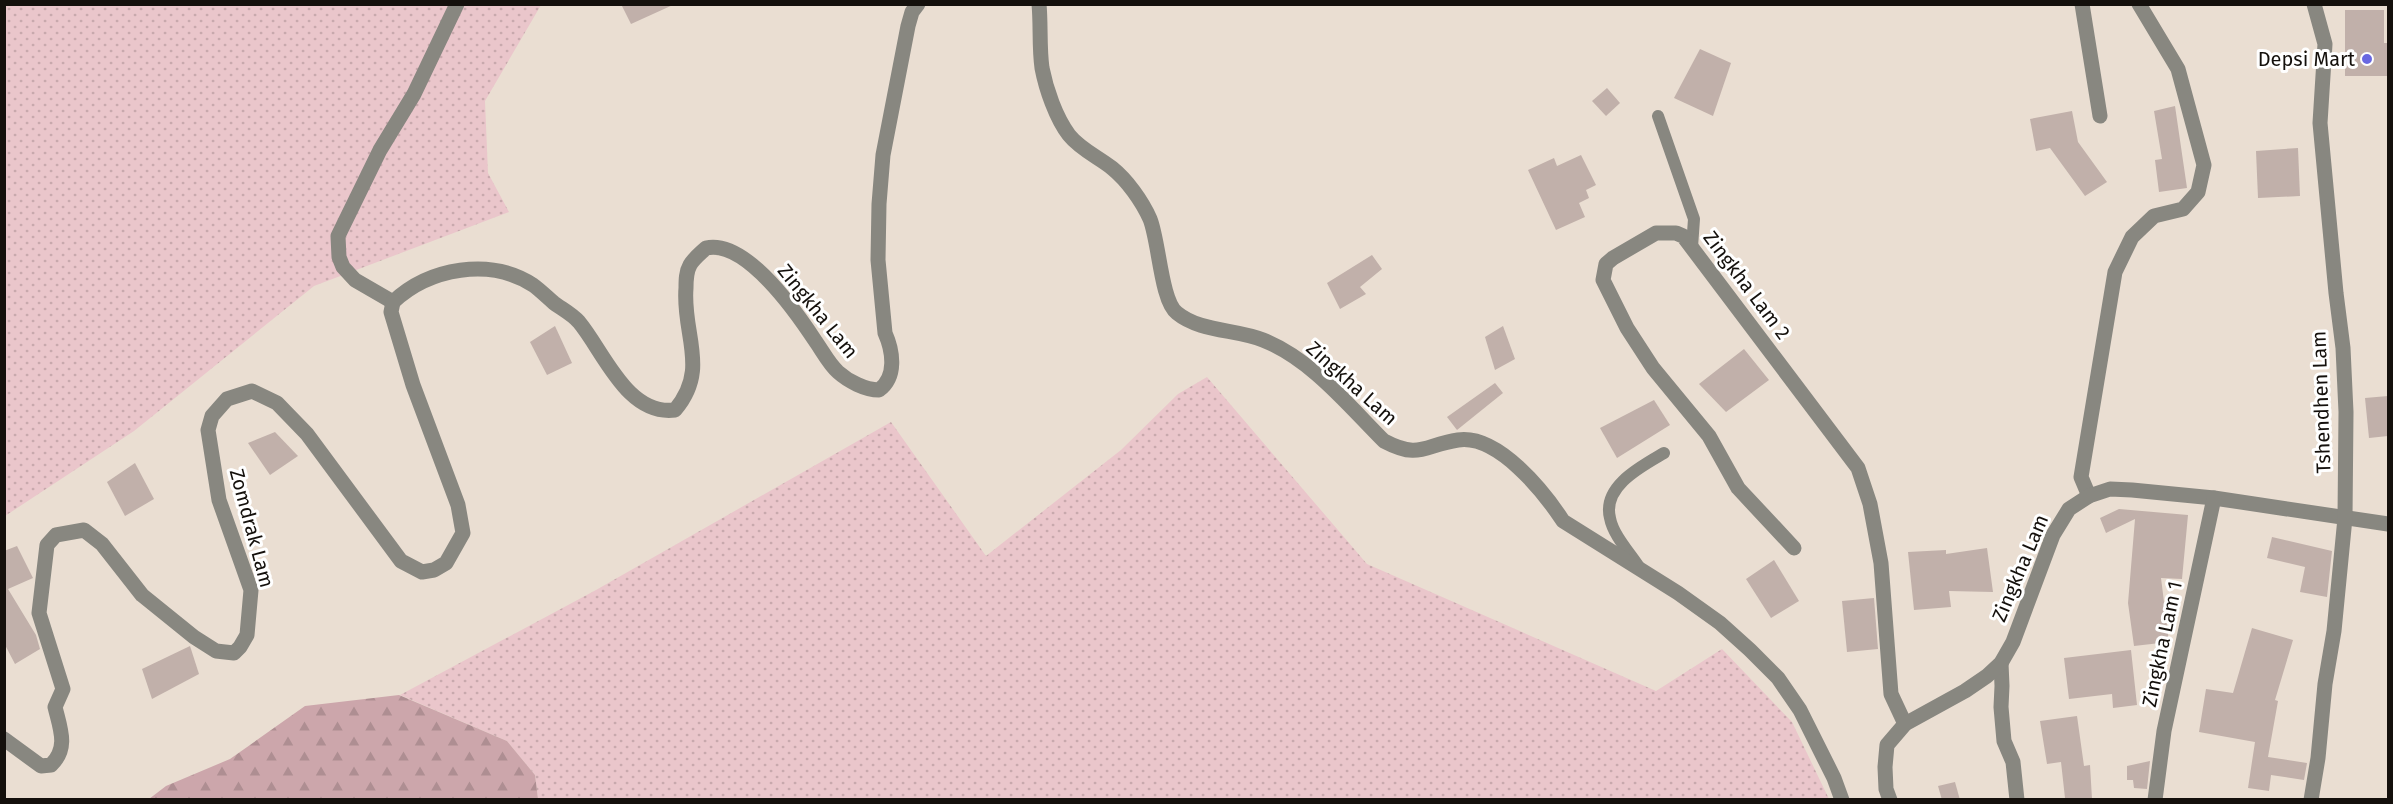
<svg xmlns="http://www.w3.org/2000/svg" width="2393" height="804" font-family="'Fira Sans',sans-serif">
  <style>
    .grass { fill: url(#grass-dots) }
    .forest { fill: url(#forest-firs) }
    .building { fill: #c1b0aa }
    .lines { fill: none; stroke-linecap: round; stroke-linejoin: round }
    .lane { stroke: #888780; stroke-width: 12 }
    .street { stroke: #888780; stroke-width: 15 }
    .poi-dot { fill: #6968e1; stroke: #fff; stroke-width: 2 }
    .labels { text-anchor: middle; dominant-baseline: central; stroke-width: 6; stroke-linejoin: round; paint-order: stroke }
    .poi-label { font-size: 20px; fill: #14100c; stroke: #fff; text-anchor: end }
    .street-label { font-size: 20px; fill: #14100c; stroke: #fff }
  </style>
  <defs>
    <pattern id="grass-dots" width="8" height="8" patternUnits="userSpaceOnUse" patternTransform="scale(1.5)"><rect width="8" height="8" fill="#eac6cb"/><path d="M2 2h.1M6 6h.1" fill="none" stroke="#c8a9ad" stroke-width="1.8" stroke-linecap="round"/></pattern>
    <pattern id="forest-firs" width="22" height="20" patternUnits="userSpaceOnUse" patternTransform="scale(1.5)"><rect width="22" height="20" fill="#cca6ab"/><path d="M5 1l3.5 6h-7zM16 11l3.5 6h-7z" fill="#ae8e92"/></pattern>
  </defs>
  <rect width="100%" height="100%" fill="#eaded2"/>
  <g class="grass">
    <polygon points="5,5 541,5 485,101 488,173 509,212 314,286 134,431 5,516"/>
    <polygon points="1207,377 1367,564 1656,691 1722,649 1792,722 1829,799 538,799 535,775 507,741 400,695 596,590 891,422 986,556 1121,450 1178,394"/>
  </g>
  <polygon class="forest" points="399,695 507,741 535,775 538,799 149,799 166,786 230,759 305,706"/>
  <g class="building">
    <polygon points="621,4 675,4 631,24"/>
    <polygon points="2345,10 2384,10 2384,43 2388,43 2388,76 2345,76"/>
    <polygon points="1700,49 1731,63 1713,116 1674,98"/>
    <polygon points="1607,88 1620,103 1606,116 1592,101"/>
    <polygon points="2175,106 2187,188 2159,192 2155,160 2162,159 2154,111"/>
    <polygon points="2072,111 2078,142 2107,182 2085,196 2050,148 2036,151 2030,119"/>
    <polygon points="2298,148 2300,196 2258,198 2256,151"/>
    <polygon points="1581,155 1596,185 1586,190 1589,198 1579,203 1585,217 1556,230 1528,170 1554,158 1557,166"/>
    <polygon points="1372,255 1382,269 1360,287 1366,294 1340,309 1327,283"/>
    <polygon points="555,326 572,363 547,375 530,342"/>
    <polygon points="1503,326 1515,359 1495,370 1485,337"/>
    <polygon points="1744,349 1769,380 1726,412 1699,384"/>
    <polygon points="1495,383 1503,393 1457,430 1447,417"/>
    <polygon points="2388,396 2388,436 2369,438 2365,398"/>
    <polygon points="1654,400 1670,425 1617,458 1600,428"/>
    <polygon points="275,432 298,456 270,475 248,443"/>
    <polygon points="135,463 154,499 125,516 107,482"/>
    <polygon points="2119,509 2188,515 2182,579 2161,578 2169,642 2134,646 2128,603 2135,519 2106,533 2100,518"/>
    <polygon points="2272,537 2332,551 2327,597 2300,592 2305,567 2267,558"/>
    <polygon points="17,546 33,578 8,589 36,635 40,649 15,664 4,643 4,551"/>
    <polygon points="1987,548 1993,592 1949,591 1951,607 1914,610 1908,552 1946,550 1946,554"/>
    <polygon points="1774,560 1799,601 1771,618 1746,579"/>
    <polygon points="1874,598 1878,649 1847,652 1842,601"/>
    <polygon points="2252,628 2293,640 2275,700 2278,701 2268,757 2307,763 2304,780 2271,775 2269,791 2248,788 2255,742 2199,732 2206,689 2233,693"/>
    <polygon points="190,646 199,674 152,699 142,669"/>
    <polygon points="2131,650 2137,705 2113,708 2112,694 2069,699 2064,658"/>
    <polygon points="2077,716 2084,766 2090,765 2092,799 2065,798 2061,762 2047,764 2040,721"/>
    <polygon points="2150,761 2147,789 2134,788 2133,780 2127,780 2127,766"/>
    <polygon points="1955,782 1960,800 1942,800 1938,786"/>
  </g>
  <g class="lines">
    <g class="lane">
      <polyline points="1658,116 1694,219 1692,247"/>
      <path d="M1639,567C1630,553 1613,535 1610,518C1602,486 1642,466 1664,453"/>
    </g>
    <g class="street">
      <path d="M1039,4C1041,25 1039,47 1042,68C1046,89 1056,118 1069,135C1080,149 1098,157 1112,168C1127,180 1142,201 1150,219C1159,241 1161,301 1177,313C1200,332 1236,329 1263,340C1311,359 1348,405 1384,441C1420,460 1424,445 1458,440C1498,434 1544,492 1563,521L1678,593L1720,623L1750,650L1778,678L1800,710L1834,778L1842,800"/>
      <polyline points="2082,4 2100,116"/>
      <path d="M393,302C429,268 490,257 533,285C540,290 547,297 554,303C562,309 572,314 579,322C604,352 627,416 675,410C710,369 682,334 686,288C686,280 686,272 690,265C694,258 701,253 706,248C746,239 797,313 816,342C823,352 829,364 838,372C848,381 865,390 879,390C897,377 893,351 885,333L878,260L879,204L883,155L908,26L912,12L918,4"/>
      <polyline points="393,302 355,280 343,267 339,257 338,236 380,150 414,94 457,4"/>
      <polyline points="2089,496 2081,477 2115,272 2132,237 2154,216 2183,209 2198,192 2204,165 2178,69 2139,4"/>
      <polyline points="1794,548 1738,488 1709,436 1653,368 1627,328 1603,280 1606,264 1613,258 1656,233 1676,233 1683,236 1858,468 1870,504 1881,563 1891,694 1905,724"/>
      <polyline points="2001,663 2002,686 2001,707 2004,741 2013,762 2017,800"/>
      <path d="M4,739L41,766L51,765C69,748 60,728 55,707L63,689L39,613L47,545L56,535L84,530L102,544L142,595L194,637L216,651L234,653L240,647L247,635L251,590L219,500L208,430L212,416L227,399L252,391L277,403L307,434L401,561L422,572L434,570L446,563L463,533L458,505L413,385L391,312L393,302"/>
      <polyline points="1890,800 1886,789 1885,767 1887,745 1905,724 1965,691 1987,676 2001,663 2013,642 2053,535 2069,509 2089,496 2110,489 2132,490 2214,498 2388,524"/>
      <polyline points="2155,800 2164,731 2214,498"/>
      <polyline points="2311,800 2318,758 2325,684 2334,631 2345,518 2346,412 2343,348 2336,293 2320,123 2325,44 2314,4"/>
    </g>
  </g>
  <circle class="poi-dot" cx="2367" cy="59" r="6"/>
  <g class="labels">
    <g class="poi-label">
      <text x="2355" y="59">Depsi Mart</text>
    </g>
    <g class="street-label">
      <text transform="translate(1747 285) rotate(53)">Zingkha Lam 2</text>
      <text transform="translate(818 311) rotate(51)">Zingkha Lam</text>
      <text transform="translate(1352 383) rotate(42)">Zingkha Lam</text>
      <text transform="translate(2321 402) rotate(-92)">Tshendhen Lam</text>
      <text transform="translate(252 528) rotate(75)">Zomdrak Lam</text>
      <text transform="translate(2020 568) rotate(-67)">Zingkha Lam</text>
      <text transform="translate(2162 644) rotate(-78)">Zingkha Lam 1</text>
    </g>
  </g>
  <rect width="2393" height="804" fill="none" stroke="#14100c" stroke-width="12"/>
</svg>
